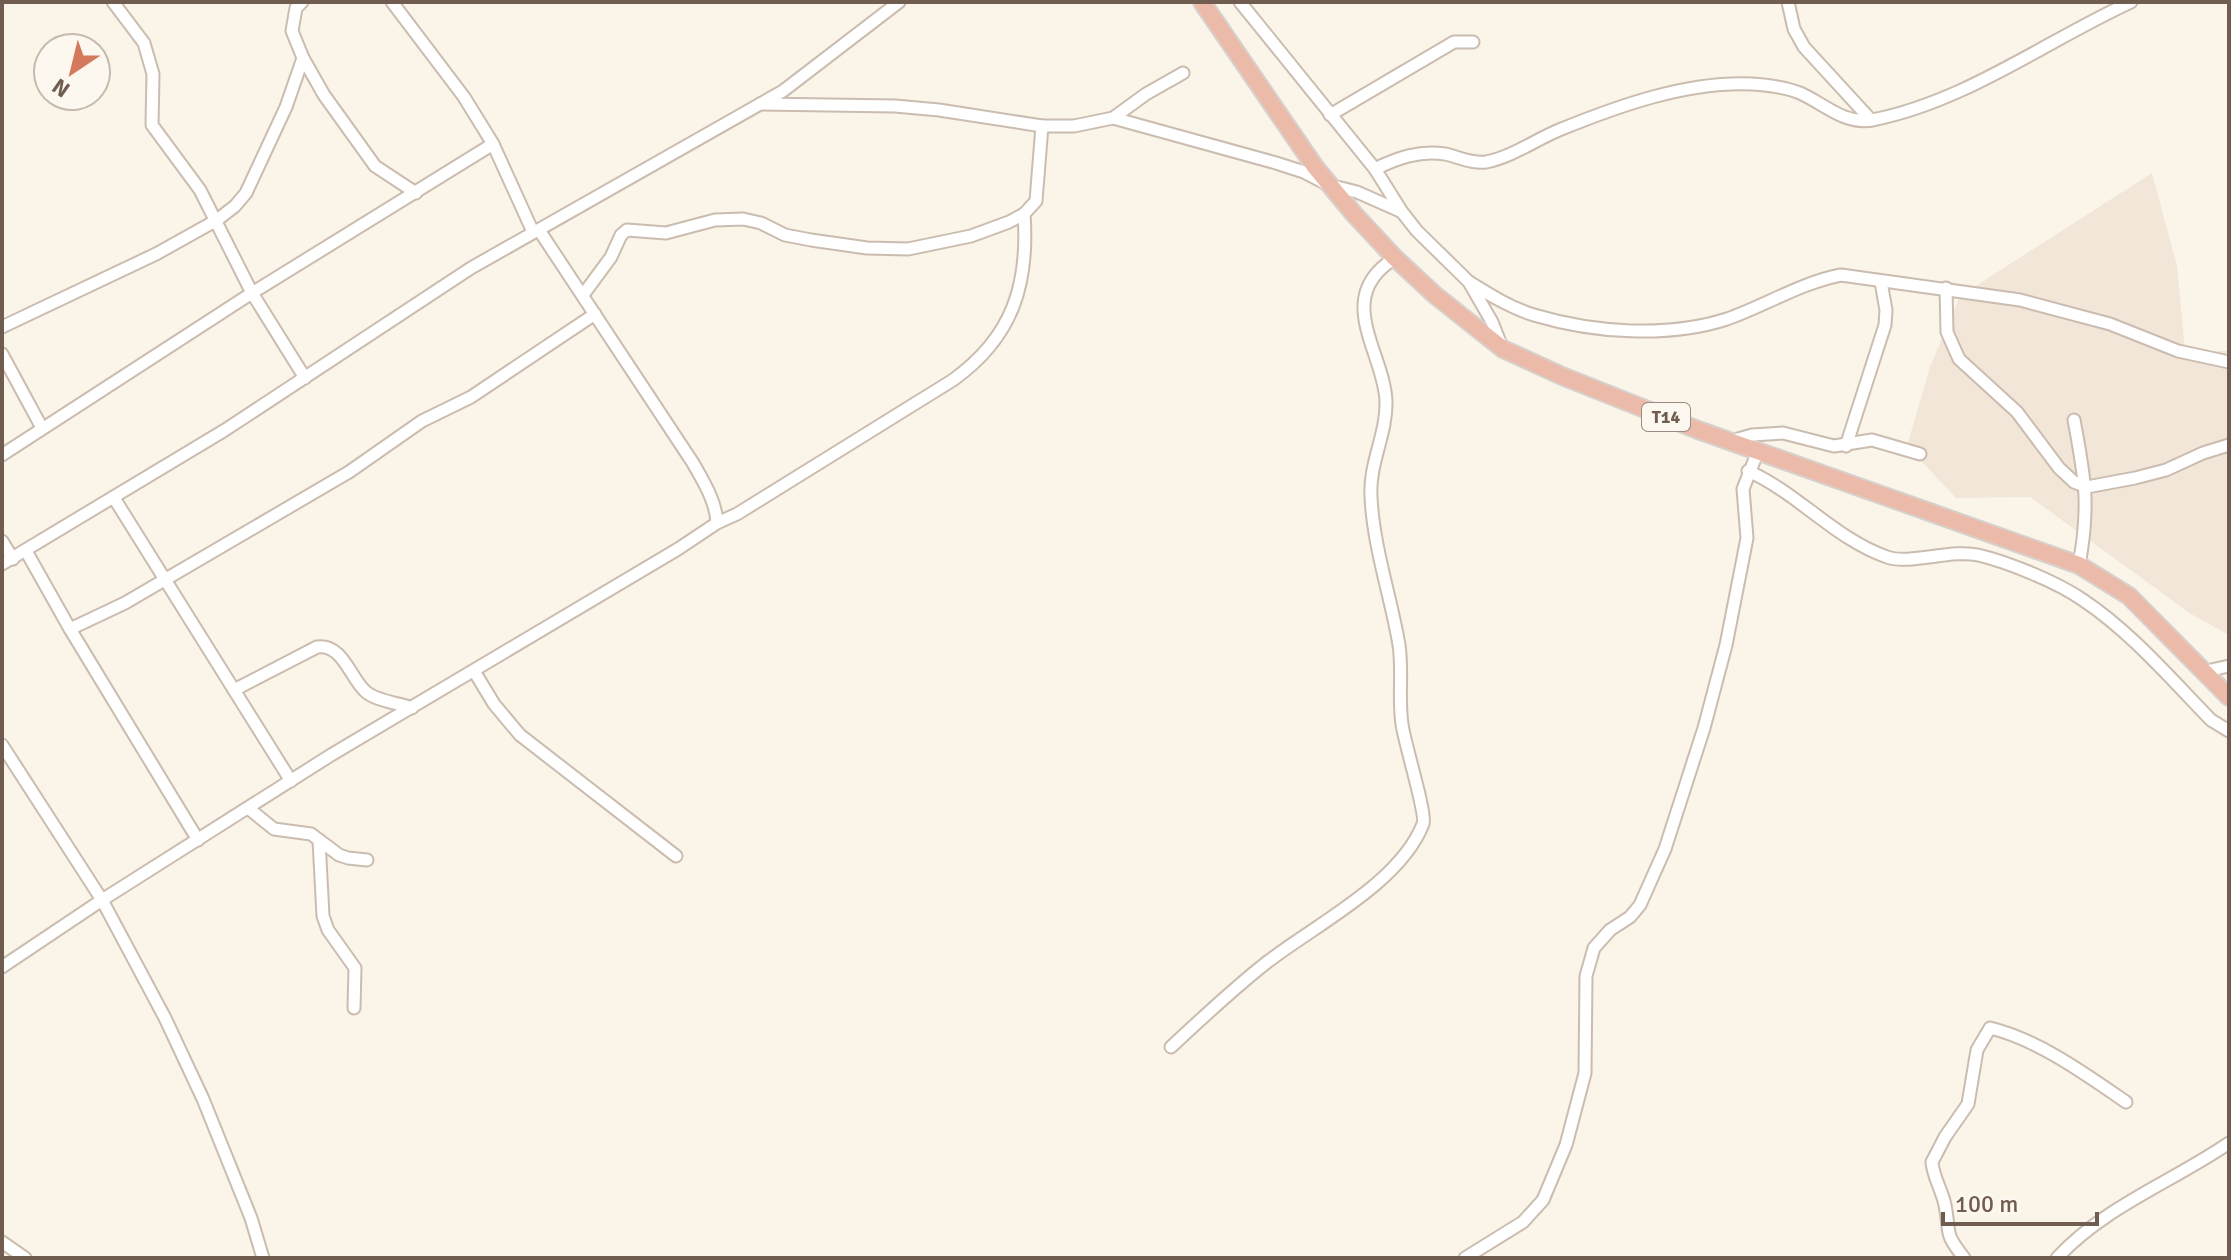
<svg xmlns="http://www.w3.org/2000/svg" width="2231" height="1260" font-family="Signika,sans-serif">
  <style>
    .residential { fill: #f1e6d8 }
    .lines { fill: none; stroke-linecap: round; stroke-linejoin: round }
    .minor-casing { stroke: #cbbcb0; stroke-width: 15 }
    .highway-casing { stroke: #d7d1ce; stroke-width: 20 }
    .minor { stroke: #fff; stroke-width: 11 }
    .highway { stroke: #ecbaa8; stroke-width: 16 }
    .labels { text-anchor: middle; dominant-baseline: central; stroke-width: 6; stroke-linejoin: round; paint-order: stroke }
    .shield { fill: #fdf8ef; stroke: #9b8b80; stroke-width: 2 }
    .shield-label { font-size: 18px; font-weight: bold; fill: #715c50 }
  </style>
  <rect width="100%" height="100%" fill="#faf4e9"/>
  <polygon class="residential" points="2152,173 2177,266 2185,351 2229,351 2229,635 2191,614 2030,497 1956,498 1907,446 1930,367 1960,296"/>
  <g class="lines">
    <g class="minor-casing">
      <g id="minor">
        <polyline points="113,2 144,43 153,74 152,125 200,190 252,293 305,378"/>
        <polyline points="302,2 296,8 292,31 303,58 324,95 375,166 416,193"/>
        <polyline points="392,2 464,97 493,144 533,232"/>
        <polyline points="1240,2 1375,169 1402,212 1417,231 1469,282 1492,322 1501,345"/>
        <polyline points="1788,2 1794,29 1804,47 1871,120"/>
        <polyline points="760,104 895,106 939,110 1042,126 1074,126 1113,118 1146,94 1183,73"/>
        <polyline points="1330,115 1454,42 1473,42"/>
        <polyline points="1113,118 1276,163 1304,172 1329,185 1357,192 1400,211"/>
        <path d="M1375,169C1397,158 1420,150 1445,154C1459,157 1472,164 1486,162C1512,157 1535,140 1559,130C1618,106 1687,81 1752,84C1768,85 1785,87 1800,93C1823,103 1844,125 1872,120C1965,102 2046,41 2131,2"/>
        <path d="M1469,282C1490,295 1511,308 1534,315C1594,333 1668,338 1727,319C1764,306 1803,282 1841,275L2020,300L2110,324L2178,351L2229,362"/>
        <polyline points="1946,288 1947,332 1959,359 2017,412 2059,468 2074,482 2087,487 2135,478 2166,470 2203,453 2229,445"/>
        <polyline points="583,295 611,257 621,235 627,230 666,233 715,220 743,219 761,223 785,235 811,240 867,248 908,249 971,236 1009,222 1024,214 1036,201 1042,126"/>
        <polyline points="2,327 156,254 217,220 235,206 246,193 286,107 303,58"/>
        <polyline points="2,354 42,428"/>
        <path d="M2074,420C2085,478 2090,506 2079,565"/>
        <polyline points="1731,441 1752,435 1783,433 1834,446 1872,440 1920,454"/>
        <polyline points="1846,446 1885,325 1886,310 1881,282"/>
        <polyline points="2,455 252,293 493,144"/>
        <path d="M1748,471C1798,493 1835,539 1887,557C1909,565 1952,549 1978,555C2008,562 2057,582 2083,600C2131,632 2171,679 2211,720L2229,731"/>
        <polyline points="114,498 291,781"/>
        <path d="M717,523L737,514L953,380C1013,337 1029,284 1024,214"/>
        <polyline points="2,541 13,559"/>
        <polyline points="26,551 70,629 198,840"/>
        <polyline points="2,564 225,430 471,268 783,91 899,2"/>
        <polyline points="70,629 125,603 349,472 422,421 471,397 595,314"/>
        <polyline points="474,671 494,704 520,735 676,856"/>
        <polyline points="2202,672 2229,666"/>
        <path d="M234,690L317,647C342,643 350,677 365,691C375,701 399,703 412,708"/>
        <polyline points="2,745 102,900 165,1018 203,1099 251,1218 263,1258"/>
        <polyline points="248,808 274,829 311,834 339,855 348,858 367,860"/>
        <polyline points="319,840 323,916 328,930 355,968 354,1008"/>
        <path d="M2,967L102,900L331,755L678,549L717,523C716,501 703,481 693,463L539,230"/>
        <path d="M1171,1047C1202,1018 1233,989 1266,963C1315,925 1400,883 1423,824C1427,814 1404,742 1402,724C1398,698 1403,671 1399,645C1391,597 1373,546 1371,496C1369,463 1387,434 1386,401C1384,352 1332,297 1395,258"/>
        <polyline points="2,1242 25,1258"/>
        <polyline points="1465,1258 1523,1222 1543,1200 1566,1145 1585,1073 1586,976 1594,948 1610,930 1630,917 1640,905 1665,849 1704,728 1726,645 1747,538 1743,489 1758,451"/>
        <path d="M1964,1258C1943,1231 1951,1235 1945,1205C1942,1190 1933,1177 1932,1162L1945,1137L1968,1104L1977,1050L1990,1028C2037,1039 2087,1075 2126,1102"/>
        <path d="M2057,1258C2104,1207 2172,1182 2229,1143"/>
      </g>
    </g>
    <g class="highway-casing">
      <polyline id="highway" points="1202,2 1315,167 1354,214 1395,258 1435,295 1503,349 1562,376 1698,430 2079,565 2129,596 2229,697"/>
    </g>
    <use href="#minor" class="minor"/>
    <use href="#highway" class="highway"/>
  </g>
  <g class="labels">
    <rect class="shield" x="1642" y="403" width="48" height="28" rx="6"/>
    <g class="shield-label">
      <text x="1666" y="417">T14</text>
    </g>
  </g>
  <rect width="2231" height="1260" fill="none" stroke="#715c50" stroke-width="8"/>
  <g transform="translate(72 72) rotate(215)"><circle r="38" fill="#fdf8ef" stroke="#c5baaf" stroke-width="2"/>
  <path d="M0-6L14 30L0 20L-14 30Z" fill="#d5795d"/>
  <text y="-12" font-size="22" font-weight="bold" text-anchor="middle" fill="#715c50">N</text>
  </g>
  <path d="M1943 1212v12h154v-12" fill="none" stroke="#715c50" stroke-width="4"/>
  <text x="1955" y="1212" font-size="24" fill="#715c50" stroke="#fdf8ef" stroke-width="6" paint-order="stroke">100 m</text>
</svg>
